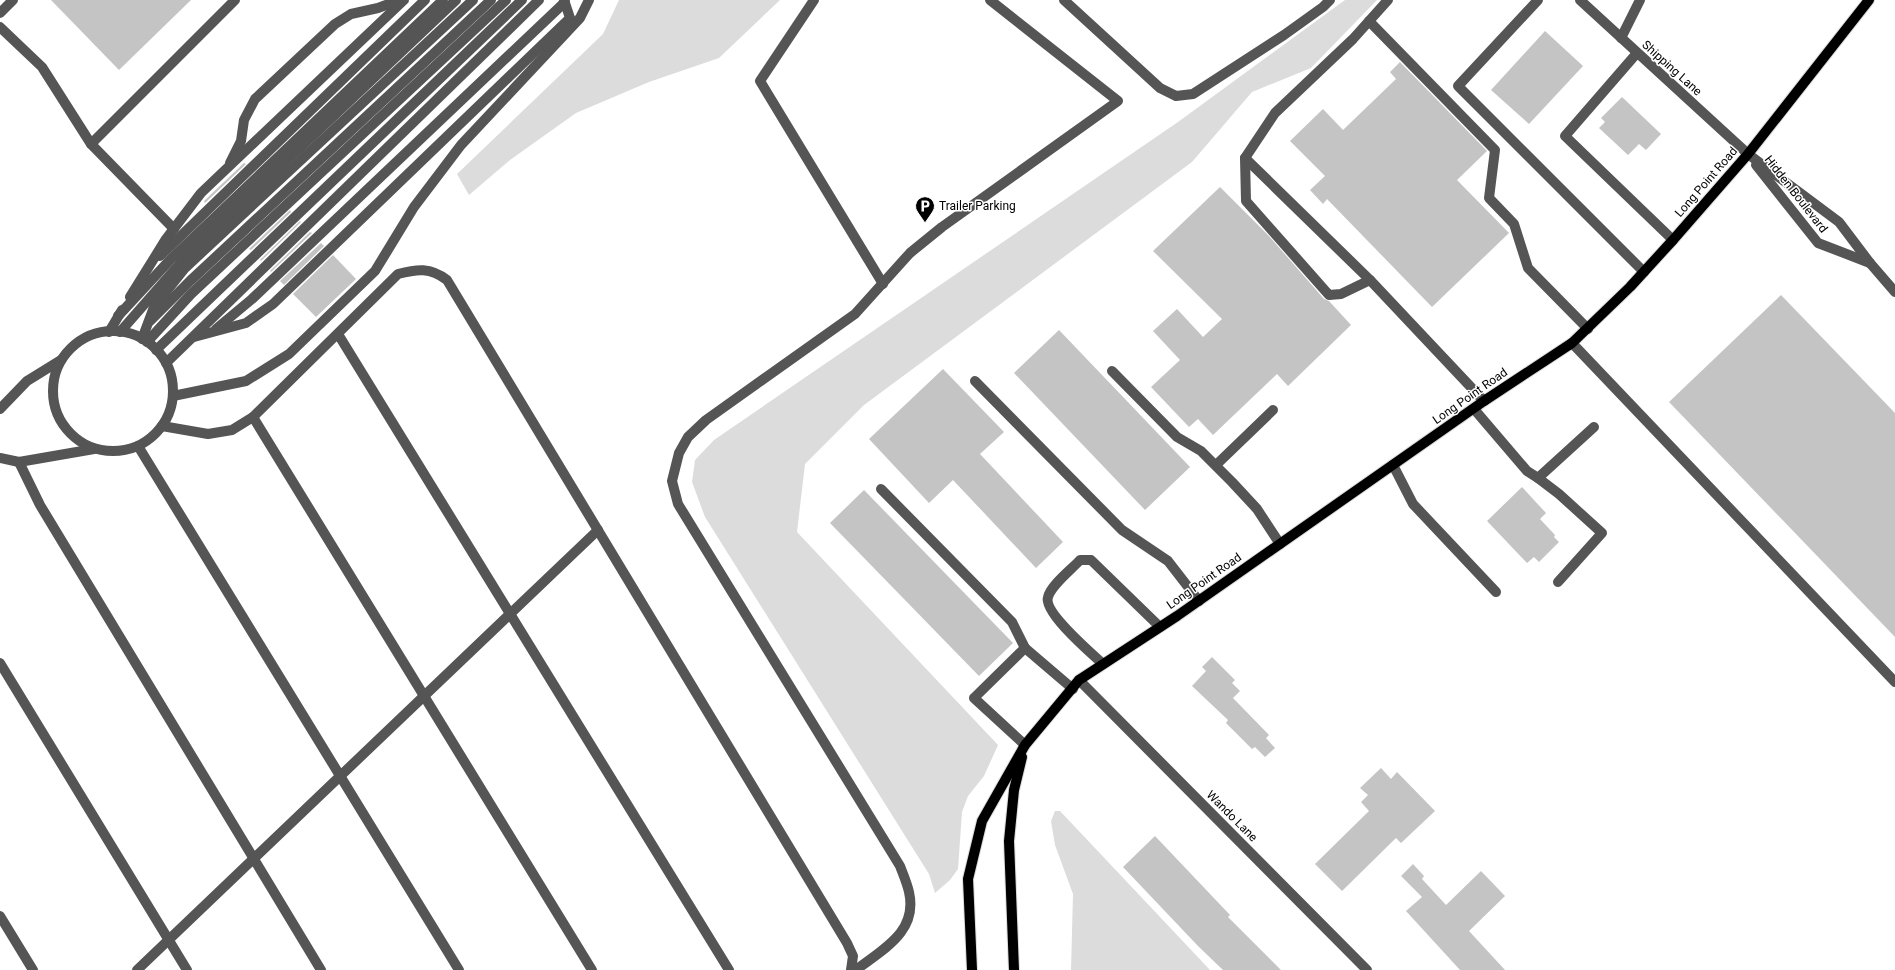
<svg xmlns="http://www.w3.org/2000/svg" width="1895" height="970" font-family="Roboto,sans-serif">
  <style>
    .green { fill: #dcdcdc }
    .building { fill: #c4c4c4 }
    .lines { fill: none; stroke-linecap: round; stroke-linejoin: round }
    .major-casing { stroke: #dbdbdb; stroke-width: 12 }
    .minor { stroke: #555; stroke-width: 10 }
    .major { stroke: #000; stroke-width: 10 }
    .labels { text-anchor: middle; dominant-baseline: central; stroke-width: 3; stroke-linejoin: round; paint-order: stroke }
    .street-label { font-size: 12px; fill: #000; stroke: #fff }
    .poi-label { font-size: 12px; fill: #000; stroke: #fff; text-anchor: start }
  </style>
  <rect width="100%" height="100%" fill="#fff"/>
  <g class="green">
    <polygon points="619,0 780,0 719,58 649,82 576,113 510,160 469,195 457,174 603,34"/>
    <polygon points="1345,0 1377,0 1311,68 1252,92 1192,162 864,405 805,464 797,532 998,745 984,776 968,796 962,812 958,869 950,880 935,893 929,874 705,517 692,482 695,460 714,440 1178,122"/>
    <polygon points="1055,811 1060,811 1210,970 1071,970 1073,894 1055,845 1051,821"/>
  </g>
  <g class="building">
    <polygon points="51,0 191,0 119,70"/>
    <polygon points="1545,31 1583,66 1529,124 1491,90"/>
    <polygon points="1400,62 1487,151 1457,180 1509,233 1432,307 1327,199 1323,204 1310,190 1325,176 1290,141 1323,109 1343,130 1396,79 1390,72"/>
    <polygon points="1622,97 1661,134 1646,150 1639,144 1628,155 1599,128 1605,122 1601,118"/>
    <polygon points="244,163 246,164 205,203 204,201"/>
    <polygon points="1220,187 1269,236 1324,299 1329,301 1351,325 1288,386 1277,374 1213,435 1198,419 1189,427 1151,387 1180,360 1153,331 1177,309 1203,337 1222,319 1153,251"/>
    <polygon points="290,210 291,212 251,250 249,249"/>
    <polygon points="300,221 301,222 261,261 260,260"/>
    <polygon points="310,232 312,233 271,272 270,271"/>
    <polygon points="321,243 324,246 284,285 280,281"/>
    <polygon points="333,255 356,279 316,317 293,294"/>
    <polygon points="1781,295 1895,413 1895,637 1669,402"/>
    <polygon points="1059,330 1190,467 1145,510 1014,373"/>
    <polygon points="943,369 1004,432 980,454 1063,542 1036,568 953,480 929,503 869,439"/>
    <polygon points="1522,487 1546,513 1540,519 1555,535 1554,537 1559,542 1539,562 1534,557 1527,563 1487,521"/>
    <polygon points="864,490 1013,643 979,676 830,523"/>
    <polygon points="1212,657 1235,680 1232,683 1240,691 1233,698 1269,735 1266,738 1275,748 1265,757 1255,747 1252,749 1226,723 1228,720 1192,686 1206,671 1202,667"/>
    <polygon points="1381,768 1391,779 1397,772 1435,811 1401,843 1396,838 1342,891 1315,864 1369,811 1361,802 1368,795 1360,788"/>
    <polygon points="1155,836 1230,915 1228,917 1281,970 1223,970 1198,946 1123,867"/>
    <polygon points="1413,864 1424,876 1422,879 1446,905 1481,871 1505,896 1469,931 1505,970 1460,970 1406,911 1422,897 1401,876"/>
  </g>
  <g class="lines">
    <g class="major-casing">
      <g id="major">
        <polyline points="972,970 968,879 982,821 1025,745 1079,680 1177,616 1484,401 1572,343 1630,287 1673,240 1748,154 1869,0"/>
        <polyline points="1014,970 1009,841 1014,790 1022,757"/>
      </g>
    </g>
    <g class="minor">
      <polyline points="814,0 760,81 883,284"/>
      <polyline points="1064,0 1160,88 1176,96 1193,94 1284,35 1323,7 1330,0"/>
      <polyline points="1538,0 1458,86 1644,272"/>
      <polyline points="1580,0 1748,154 1839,222 1870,263 1895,292"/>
      <polyline points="0,13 13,0"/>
      <polyline points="1369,21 1495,150 1489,198 1514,224 1528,268 1588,329"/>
      <polyline points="0,27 42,67 91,144 174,229"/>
      <polyline points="1621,38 1640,0"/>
      <polyline points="1637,53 1565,136 1673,240"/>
      <polyline points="91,144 235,0"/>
      <polyline points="1245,158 1370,280 1484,401"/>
      <polyline points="230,163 241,141 244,120 255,99 335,24 351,14 378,8 399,0"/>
      <polyline points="1756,165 1818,243 1870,263"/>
      <polyline points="160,256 425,0"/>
      <polyline points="1370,280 1341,294 1329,295 1246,201 1245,158 1275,113 1353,39 1388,0"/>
      <polyline points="130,297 166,239 201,193 404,0"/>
      <polyline points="118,316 170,260 443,0"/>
      <polyline points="150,321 190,281 491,0"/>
      <polyline points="216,329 252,299 565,2"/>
      <circle cx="113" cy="391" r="60"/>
      <polyline points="109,332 122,310"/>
      <polyline points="120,332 191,251 456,0"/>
      <polyline points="338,334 729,970"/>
      <polyline points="194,337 246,323 273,304 570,18 564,0"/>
      <polyline points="142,339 154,307 185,268 473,0"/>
      <polyline points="147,342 191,294 506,0"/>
      <polyline points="1572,343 1895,682"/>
      <polyline points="156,350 522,0"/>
      <polyline points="166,363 539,0"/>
      <polyline points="1112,371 1177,437 1201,451 1232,482 1257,509 1280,544"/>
      <polyline points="975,381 1122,530 1168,561 1199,601"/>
      <polyline points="173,396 246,381 289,354 375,271 414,207 461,145 580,18 589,0"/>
      <polyline points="0,409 27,381 61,360"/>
      <polyline points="1474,409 1527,471 1538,478 1594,427"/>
      <polyline points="253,417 592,970"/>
      <path d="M162,426L208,434L232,430L253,417L398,274C417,269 430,267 447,280L847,943L853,956L851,970"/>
      <polyline points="138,446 459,970"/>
      <polyline points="0,458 19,462 94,449"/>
      <polyline points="19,462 40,505 321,970"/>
      <polyline points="1216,465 1273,410"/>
      <polyline points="1393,465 1413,504 1496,592"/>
      <polyline points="1538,478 1559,494 1602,533 1558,582"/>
      <polyline points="881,489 1012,622 1025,648"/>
      <polyline points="0,663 187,970"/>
      <path d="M1103,664C1091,653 1043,612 1048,597C1051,585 1072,569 1080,560H1091L1160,627"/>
      <polyline points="1079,680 1367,970"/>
      <polyline points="1025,745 974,698 1025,648 1073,689"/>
      <polyline points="0,916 33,970"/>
      <polyline points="137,970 598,530"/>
      <path d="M856,970C883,949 918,932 909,892C907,883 903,874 900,866L678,504L672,481L679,453L688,437L706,420L855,314L910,253L942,227L1118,101L990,0"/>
    </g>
    <use href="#major" class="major"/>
  </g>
  <defs>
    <g id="parking-pin" transform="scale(1)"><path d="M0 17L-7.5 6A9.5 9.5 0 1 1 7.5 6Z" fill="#000" stroke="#fff"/><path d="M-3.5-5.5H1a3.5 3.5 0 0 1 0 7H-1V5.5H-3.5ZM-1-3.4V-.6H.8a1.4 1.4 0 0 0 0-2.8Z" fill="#fff"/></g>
  </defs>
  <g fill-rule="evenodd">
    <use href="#parking-pin" x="925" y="206"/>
  </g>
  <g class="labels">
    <g class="street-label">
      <text transform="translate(1672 68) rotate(42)">Shipping Lane</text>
      <text transform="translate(1706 182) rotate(-49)">Long Point Road</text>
      <text transform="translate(1796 194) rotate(52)">Hidden Boulevard</text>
      <text transform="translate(1470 396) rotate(-35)">Long Point Road</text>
      <text transform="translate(1204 581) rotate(-35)">Long Point Road</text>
      <text transform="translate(1232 816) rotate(45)">Wando Lane</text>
    </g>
    <g class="poi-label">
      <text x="939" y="206">Trailer Parking</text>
    </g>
  </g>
</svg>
